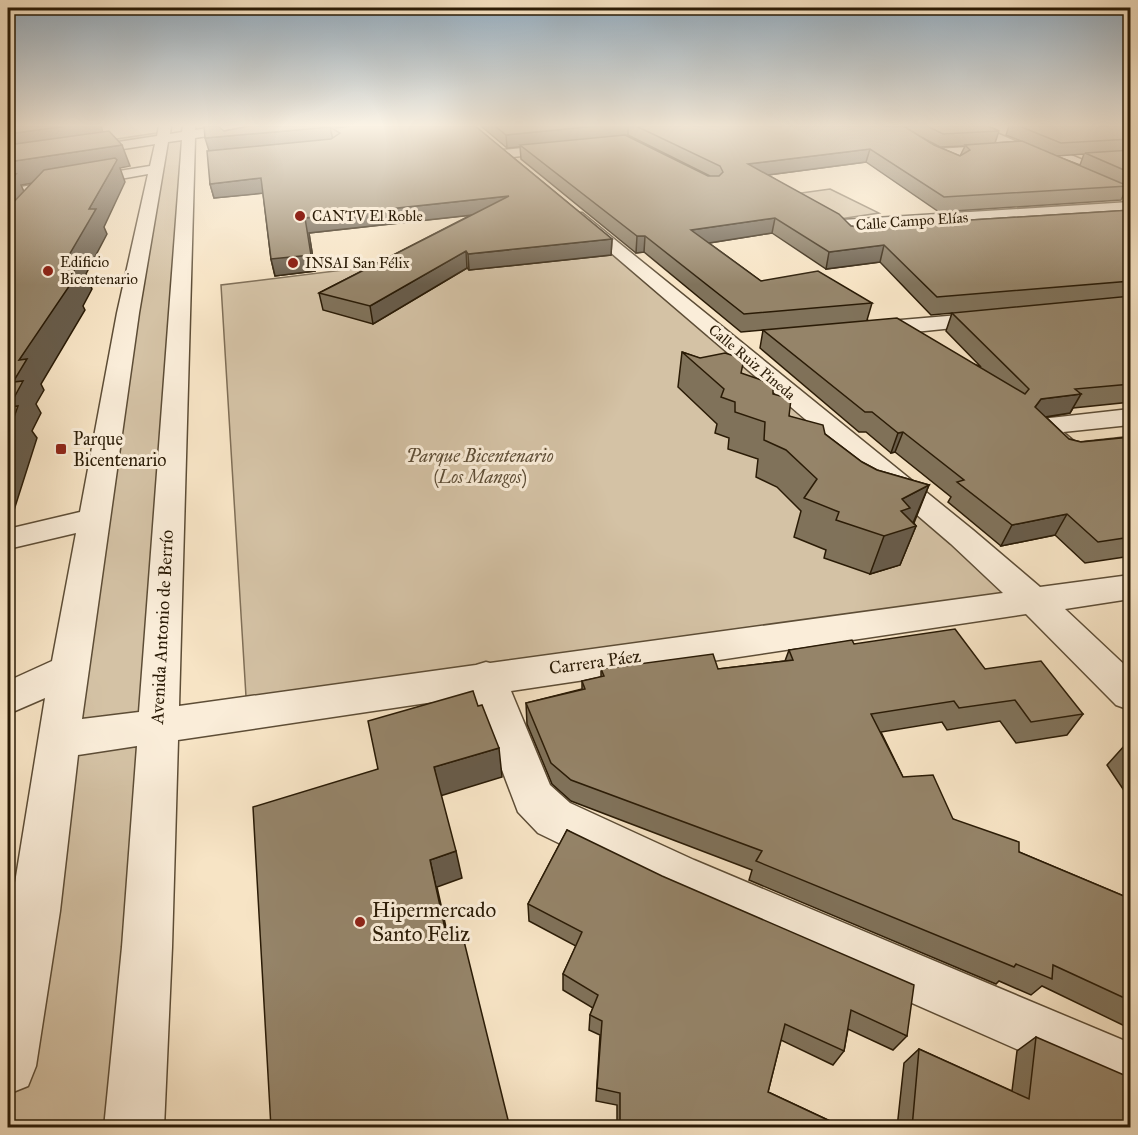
<svg xmlns="http://www.w3.org/2000/svg" width="1138" height="1135" font-family="'IM FELL Great Primer',serif">
  <style>
    .green { fill: #d4c2a5; stroke: #7f6e56; stroke-width: 1.5 }
    .lines { fill: none; stroke-linecap: round; stroke-linejoin: round }
    .minor-casing { stroke: #5d4d36; stroke-width: 3 }
    .minor { fill: #faedd9; fill-rule: evenodd }
    .wall { fill: #80725a; stroke: #2a1b06; stroke-width: 1.5; fill-rule: evenodd }
    .shaded-wall { fill: #685c4a; stroke: #2a1b06; stroke-width: 1.5 }
    .building { fill: #958469; stroke: #2a1b06; stroke-width: 1.5 }
    .poi-dot { fill: #8f2418; stroke: #faedd9; stroke-width: 2 }
    .labels { text-anchor: middle; dominant-baseline: central; stroke-width: 6; stroke-linejoin: round; paint-order: stroke }
    .far-poi-label { font-size: 15px; fill: #2a1b06; stroke: #faedd9; text-anchor: start }
    .far-street-label { font-size: 15px; fill: #2a1b06; stroke: #faedd9 }
    .poi-label { font-size: 18px; fill: #2a1b06; stroke: #faedd9; text-anchor: start }
    .park-label { font-size: 18px; font-style: italic; fill: #5d4d36; stroke: #faedd9 }
    .street-label { font-size: 18px; fill: #2a1b06; stroke: #faedd9 }
    .near-poi-label { font-size: 21px; fill: #2a1b06; stroke: #faedd9; text-anchor: start }
  </style>
  <rect width="100%" height="100%" fill="#f7e4c5"/>
  <filter id="stains"><feTurbulence type="fractalNoise" baseFrequency=".00333" numOctaves="4"/><feColorMatrix values="0 0 0 0 .2 0 0 0 0 .09 0 0 0 0 .02 0 0 0 .5 -.17"/></filter>
  <radialGradient id="worn" r=".72"><stop offset=".6" stop-color="#630" stop-opacity="0"/><stop offset="1" stop-color="#630" stop-opacity=".3"/></radialGradient>
  <g class="green">
    <polygon points="164,132 162,138 189,135 134,1127 8,1127 8,1066 35,911 162,139 8,155"/>
    <polygon points="830,189 879,213 833,220 787,195"/>
    <polygon points="603,238 1032,600 247,713 221,285"/>
  </g>
  <g class="lines">
    <g class="minor-casing">
      <g id="minor">
        <path d="M159,126H171L170,134L182,132L183,126H195V130L221,126H251L245,130L195,138L179,706L476,665L486,662L490,663L1003,593L951,544L568,216L570,213H582L973,530L1040,587L1130,575V599L1065,609L1130,670V710L1116,705L1026,614L511,691L550,785L570,803L694,860L1130,1043V1099L660,892L538,833L518,812L474,696L178,740L172,947L164,1128H104L122,947L137,746L78,755L60,911L36,1066L28,1086L8,1094V926L45,698L8,714V681L52,661L76,533L8,549V529L80,512L117,313L148,174L8,199V189L150,166L155,144L8,167V159L157,136ZM182,140L139,712L82,719L139,313L168,142Z"/>
        <polygon points="964,126 980,126 1053,157 1055,160 1048,164 1013,150 1007,153 931,156 929,153 931,150 936,149 1003,145"/>
        <polygon points="1030,138 1126,178 1128,181 1121,185 1116,184 1025,145 1024,142"/>
        <polygon points="564,144 569,145 571,148 569,151 503,158 496,154 503,150"/>
        <polygon points="1130,202 1130,212 857,229 880,231 883,235 880,239 849,240 834,225 842,220"/>
        <polygon points="994,312 1002,313 1005,318 1002,323 866,337 858,335 855,330 858,325 866,323"/>
        <polygon points="1130,409 1130,425 1063,432 1076,443 1130,437 1130,453 1070,460 1060,458 1028,427 1032,421 1041,419"/>
      </g>
    </g>
    <use href="#minor" class="minor"/>
  </g>
  <g class="wall">
    <polygon points="250,126 475,126 612,239 611,255 469,270 467,268 373,324 323,310 319,293 471,215 309,233 315,271 275,276 271,259 263,193 214,198 210,184 209,151 224,131"/>
    <path d="M481,126H988L999,131L995,143L1021,141L1006,135L1009,126H1131V190L1127,188L1121,200L939,212L866,162L768,175L851,226L859,227L1131,210V402L1073,408L1070,413L1046,417L1069,439L1081,442L1131,437V556L1085,563L1055,535L1001,546L948,502L951,497L895,452L891,453L866,432H859L760,348L763,330L741,332L644,252L636,253L521,159L520,146L507,148ZM626,135H628L710,176H708ZM921,137L940,147L965,146L960,156L934,145ZM1084,154L1080,165L1056,156ZM772,233L826,269L880,262L931,315L952,313L946,331L981,367L867,320L872,303L761,281L709,243Z"/>
    <polygon points="682,352 741,373 773,394 789,416 825,434 862,462 877,470 929,485 914,523 916,526 900,565 870,574 824,558 826,550 794,537 801,511 777,487 756,477 758,459 728,449 729,438 715,433 717,424 678,387"/>
    <polygon points="854,644 985,669 1083,714 1067,735 1016,743 1000,721 947,730 942,722 881,732 903,777 953,819 1019,852 1131,899 1131,1029 1042,986 1031,995 999,981 996,984 749,880 752,870 571,801 552,784 527,724 526,703 582,689 582,681 601,677 601,669 718,669 785,661 789,650"/>
    <polygon points="1125,745 1131,745 1131,801 1107,765"/>
    <polygon points="567,830 907,1036 893,1050 848,1029 844,1051 833,1065 781,1040 768,1092 845,1128 617,1128 617,1105 596,1101 600,1035 589,1030 590,1015 593,1008 563,990 563,974 576,946 529,921 528,904"/>
    <polygon points="1036,1037 1131,1128 897,1128 904,1063 919,1049 1012,1091 1017,1051"/>
  </g>
  <g class="shaded-wall">
    <polygon points="66,126 101,126 106,142 8,158 8,134"/>
    <polygon points="330,126 357,126 340,129"/>
    <polygon points="595,126 628,126 628,135 507,148 506,135"/>
    <polygon points="330,127 333,140 209,151 205,138"/>
    <polygon points="122,145 130,166 120,168 125,182 104,227 107,234 86,274 92,289 83,306 85,310 41,384 44,390 36,404 41,413 32,431 37,438 8,529 8,434 9,407 13,382 19,360 67,282 65,262 89,209 112,169 21,185 27,198 8,219 8,162"/>
    <polygon points="870,149 866,162 746,178 748,164"/>
    <polygon points="261,178 265,193 214,198 210,184"/>
    <polygon points="509,196 509,211 309,233 315,271 275,276 271,259 305,218"/>
    <polygon points="775,218 772,233 690,246 691,230"/>
    <polygon points="637,236 645,236 644,252 636,253"/>
    <polygon points="612,239 611,255 469,270 468,254"/>
    <polygon points="884,245 880,262 826,269 829,252"/>
    <polygon points="466,251 467,268 373,324 370,306"/>
    <polygon points="1081,394 1070,413 1032,419 1035,407 1041,399"/>
    <polygon points="903,432 895,452 891,453 898,433"/>
    <polygon points="929,485 913,523 916,526 900,565 870,574 884,536 902,499"/>
    <polygon points="1067,514 1055,535 1001,546 1012,525"/>
    <polygon points="8,549 9,552 8,569"/>
    <polygon points="499,748 502,777 440,796 434,767"/>
    <polygon points="456,851 462,878 437,887 454,963 447,938 430,860"/>
  </g>
  <g class="building">
    <polygon points="8,126 66,126 8,134"/>
    <polygon points="204,126 218,126 224,131 250,126 334,126 336,128 352,126 475,126 612,239 468,254 466,251 370,306 319,293 509,196 305,218 311,255 271,259 261,178 210,184 207,151 331,139 340,133 330,127 205,138"/>
    <polygon points="495,126 595,126 506,135"/>
    <polygon points="636,126 906,126 905,127 934,145 960,156 970,150 965,145 1022,141 1128,186 944,197 870,149 748,164 839,214 851,226 859,227 1131,210 1131,281 937,297 884,245 829,252 775,218 691,230 761,281 818,271 872,303 744,314 645,236 637,236 520,145 625,135 708,176 719,176 723,172 720,166"/>
    <polygon points="927,126 988,126 999,131 943,134"/>
    <polygon points="1019,126 1131,126 1131,139 1061,143"/>
    <polygon points="109,131 122,145 8,162 8,145"/>
    <polygon points="1131,150 1131,173 1085,153"/>
    <polygon points="115,158 117,160 89,209 96,209 65,262 80,261 67,282 72,282 19,360 27,359 13,382 23,381 9,407 18,406 8,434 8,208 44,170"/>
    <polygon points="16,174 8,183 8,175"/>
    <polygon points="1131,296 1131,384 1075,389 1081,394 1041,399 1035,407 1069,439 1081,442 1131,437 1131,537 1098,542 1067,514 1012,525 957,482 964,480 903,432 898,433 872,412 865,412 763,330 897,318 1025,394 1029,389 952,313"/>
    <polygon points="682,352 700,358 725,353 744,359 741,373 773,384 773,394 791,399 789,416 823,425 825,434 862,462 877,470 929,485 902,499 910,508 901,511 916,526 884,536 836,520 839,512 804,498 817,479 786,450 764,440 765,422 735,412 735,402 721,397 724,389"/>
    <polygon points="955,629 985,669 1041,661 1083,714 1031,722 1015,700 959,708 954,701 871,714 903,777 933,775 953,819 1019,842 1019,852 1131,899 1131,1001 1053,965 1052,979 1016,964 1014,967 756,861 762,851 571,780 551,763 526,703 585,689 582,681 604,676 601,669 713,654 718,669 793,660 789,650 852,640 854,644"/>
    <polygon points="473,691 478,706 482,705 499,748 434,767 456,851 430,860 447,938 462,933 510,1128 271,1128 253,807 378,769 368,721"/>
    <polygon points="1125,745 1131,745 1131,754"/>
    <polygon points="567,830 662,876 914,985 907,1036 851,1010 844,1051 785,1024 768,1092 845,1128 620,1128 620,1093 597,1088 602,1021 590,1015 598,995 563,974 582,932 528,904"/>
    <polygon points="1036,1037 1131,1078 1131,1128 912,1128 919,1049 1029,1099"/>
  </g>
  <linearGradient id="sky" x2="0" y2="1"><stop stop-color="#92acc0"/><stop offset="0.44" stop-color="#fbf3e5"/><stop offset="1" stop-color="#fbf3e5" stop-opacity="0"/></linearGradient>
  <rect width="1138" height="285" fill="url(#sky)"/>
  <g class="poi-dot">
    <circle cx="300" cy="216" r="6"/>
    <circle cx="293" cy="263" r="6"/>
    <circle cx="48" cy="271" r="6"/>
    <rect x="55" y="443" width="12" height="12" rx="3"/>
    <circle cx="360" cy="922" r="6"/>
  </g>
  <g class="labels">
    <g class="far-poi-label">
      <text x="312" y="216">CANTV El Roble</text>
      <text x="60" y="262">Edificio<tspan x="60" dy="17">Bicentenario</tspan></text>
      <text x="305" y="263">INSAI San Félix</text>
    </g>
    <g class="far-street-label">
      <text transform="translate(912 221) rotate(-4)">Calle Campo Elías</text>
      <text transform="translate(752 362) rotate(40)">Calle Ruiz Pineda</text>
    </g>
    <g class="poi-label">
      <text x="73" y="439">Parque<tspan x="73" dy="21">Bicentenario</tspan></text>
    </g>
    <g class="park-label">
      <text x="480" y="456">Parque Bicentenario<tspan x="480" dy="21">(Los Mangos)</tspan></text>
    </g>
    <g class="street-label">
      <text transform="translate(162 627) rotate(-87)">Avenida Antonio de Berrío</text>
      <text transform="translate(595 662) rotate(-8)">Carrera Páez</text>
    </g>
    <g class="near-poi-label">
      <text x="372" y="910">Hipermercado<tspan x="372" dy="24">Santo Feliz</tspan></text>
    </g>
  </g>
  <rect width="1138" height="1135" fill="none" stroke="#f7e4c5" stroke-width="30"/>
  <rect x="9" y="9" width="1120" height="1117" fill="none" stroke="#2a1b06" stroke-width="3"/>
  <rect x="15" y="15" width="1108" height="1105" fill="none" stroke="#2a1b06" stroke-width="1.5"/>
  <rect width="100%" height="100%" filter="url(#stains)"/>
  <rect width="100%" height="100%" fill="url(#worn)"/>
</svg>
